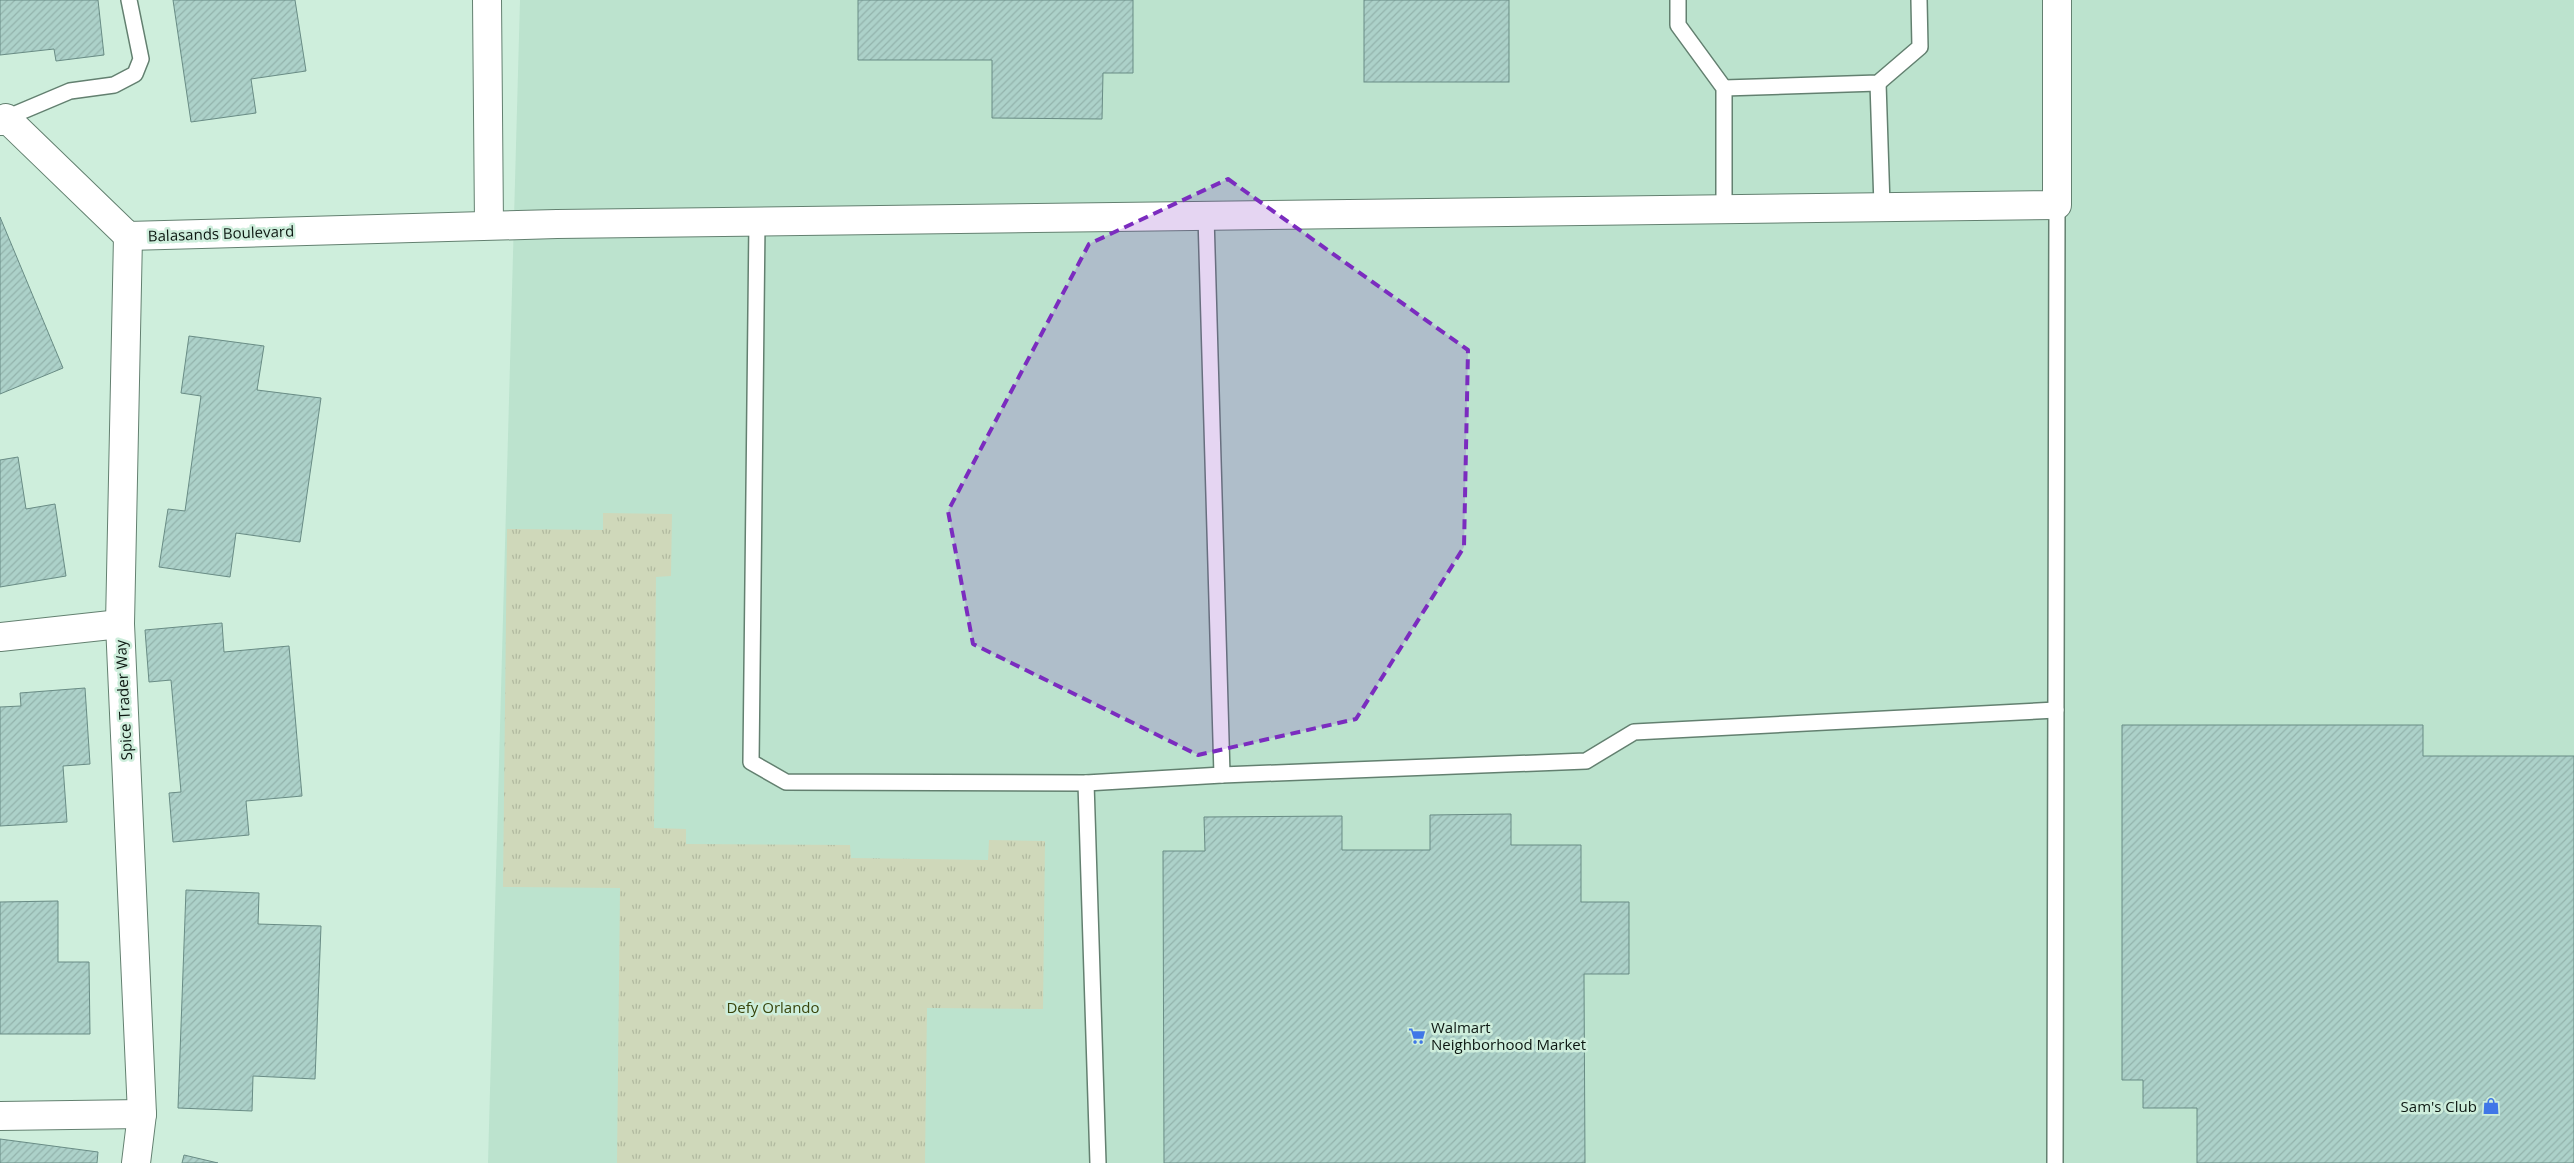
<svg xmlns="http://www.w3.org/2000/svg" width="2574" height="1163" font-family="'Open Sans',sans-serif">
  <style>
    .built { fill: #bce3ce }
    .grass { fill: url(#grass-tufts) }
    .building { fill: url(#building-hatch); stroke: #698c85 }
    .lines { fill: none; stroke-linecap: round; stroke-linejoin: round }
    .service-casing { stroke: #638070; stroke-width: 18 }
    .minor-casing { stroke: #638070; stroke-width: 30 }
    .service { stroke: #fff; stroke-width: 15 }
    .minor { stroke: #fff; stroke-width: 28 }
    .marked { fill: #7b2cbf; fill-opacity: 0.2; stroke: #7b2cbf; stroke-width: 4; stroke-dasharray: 10 6; stroke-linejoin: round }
    .labels { text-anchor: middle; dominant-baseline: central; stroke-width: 5; stroke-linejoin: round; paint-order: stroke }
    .street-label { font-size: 15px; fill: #0c1711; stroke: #ceeedc }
    .park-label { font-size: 15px; fill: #38440b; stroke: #ceeedc }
    .poi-label { font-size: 15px; fill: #0c1711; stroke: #ceeedc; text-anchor: start }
  </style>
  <defs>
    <pattern id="grass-tufts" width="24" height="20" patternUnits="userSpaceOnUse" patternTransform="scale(1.25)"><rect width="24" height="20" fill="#cfd8ba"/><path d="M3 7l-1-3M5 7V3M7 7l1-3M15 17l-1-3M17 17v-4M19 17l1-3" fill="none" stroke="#b1b99f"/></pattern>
    <pattern id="building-hatch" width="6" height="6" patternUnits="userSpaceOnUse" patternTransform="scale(1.25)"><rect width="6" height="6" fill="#acd1c9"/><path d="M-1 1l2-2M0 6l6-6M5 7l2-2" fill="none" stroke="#93b3ac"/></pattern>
  </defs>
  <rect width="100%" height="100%" fill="#ceeedc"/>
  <polygon class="built" points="520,0 2574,0 2574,1163 488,1163"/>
  <polygon class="grass" points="603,513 672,514 671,576 656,577 654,828 686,829 686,844 850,845 851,858 988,860 989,840 1045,841 1043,1009 927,1008 925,1163 617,1163 620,888 503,887 507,529 603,530"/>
  <g class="building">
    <polygon points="0,0 98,0 104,55 56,61 54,49 0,55"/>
    <polygon points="173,0 295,0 306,71 251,79 256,113 191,122"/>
    <polygon points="858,0 1133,0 1133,73 1103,73 1102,119 992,118 992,60 858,60"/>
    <rect x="1364" y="0" width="145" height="82"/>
    <polygon points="0,217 63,368 0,394"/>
    <polygon points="189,336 264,346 257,390 321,398 300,542 236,533 230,577 159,567 168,509 185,511 201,396 181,393"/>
    <polygon points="18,457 26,509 55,504 66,576 0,587 0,460"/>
    <polygon points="222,623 224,652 289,646 302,796 246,801 249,835 173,842 169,793 181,792 171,680 149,682 145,630"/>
    <polygon points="85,688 90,764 63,766 67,822 0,826 0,707 21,706 20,693"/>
    <polygon points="2122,725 2423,725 2423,756 2574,756 2574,1163 2197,1163 2197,1108 2143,1108 2143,1080 2122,1080"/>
    <polygon points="1511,814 1511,845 1581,845 1581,902 1629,902 1629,974 1584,974 1585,1163 1164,1163 1163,851 1205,851 1204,817 1342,816 1342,850 1430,850 1430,815"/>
    <polygon points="186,890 259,893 258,924 321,926 315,1079 253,1076 252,1111 178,1108"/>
    <polygon points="58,901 58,962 89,962 90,1034 0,1034 0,902"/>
    <polygon points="0,1139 98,1152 97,1163 0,1163"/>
    <polygon points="184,1155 218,1163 182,1163"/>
  </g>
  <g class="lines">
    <g class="service-casing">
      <g id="service">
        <polyline points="1678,0 1678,25 1724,88 1724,210"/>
        <polyline points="1878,83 1882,206"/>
        <polyline points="1724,88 1878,83 1920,47 1919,0"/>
        <polyline points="6,118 70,91 114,85 135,74 141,59 129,0"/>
        <polyline points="1206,216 1222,775 1586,761 1634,732 2056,710"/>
        <polyline points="757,222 751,762 786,782 1086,783 1098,1163"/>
        <polyline points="1086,783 1222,775"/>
        <polyline points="2055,1163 2057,205"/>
      </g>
    </g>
    <g class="minor-casing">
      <g id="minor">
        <polyline points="487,0 489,225"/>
        <polyline points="0,121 6,118 128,236 557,224 2057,205 2057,0"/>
        <polyline points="128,236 120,624 142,1114 136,1163"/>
        <polyline points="0,637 120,624"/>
        <polyline points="0,1116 142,1114"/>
      </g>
    </g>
    <use href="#service" class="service"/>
    <use href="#minor" class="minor"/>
  </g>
  <path class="marked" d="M1228,179L1468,350L1464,547L1356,719L1198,755L973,644L948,511L1089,244Z"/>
  <defs>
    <g id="supermarket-bare" transform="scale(1.35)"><path d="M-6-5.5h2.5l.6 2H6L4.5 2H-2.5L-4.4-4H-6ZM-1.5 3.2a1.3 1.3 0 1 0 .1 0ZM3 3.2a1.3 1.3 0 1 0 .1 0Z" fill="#4077e7" stroke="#ceeedc" stroke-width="2.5" paint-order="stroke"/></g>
    <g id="shop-bare" transform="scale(1.35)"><path d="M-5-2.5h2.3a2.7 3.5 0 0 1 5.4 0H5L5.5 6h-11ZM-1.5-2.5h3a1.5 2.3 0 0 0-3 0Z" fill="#4077e7" stroke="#ceeedc" stroke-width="2.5" paint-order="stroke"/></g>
  </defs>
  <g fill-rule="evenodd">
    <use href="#supermarket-bare" x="1417" y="1036"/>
    <use href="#shop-bare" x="2491" y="1106"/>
  </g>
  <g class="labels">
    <g class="street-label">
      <text transform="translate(221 233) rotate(-2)">Balasands Boulevard</text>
      <text transform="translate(123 700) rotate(-93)">Spice Trader Way</text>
    </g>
    <g class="park-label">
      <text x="773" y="1007">Defy Orlando</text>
    </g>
    <g class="poi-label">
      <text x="1431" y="1027">Walmart<tspan x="1431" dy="17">Neighborhood Market</tspan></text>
      <text x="2477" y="1106" text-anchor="end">Sam's Club</text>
    </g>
  </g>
</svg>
